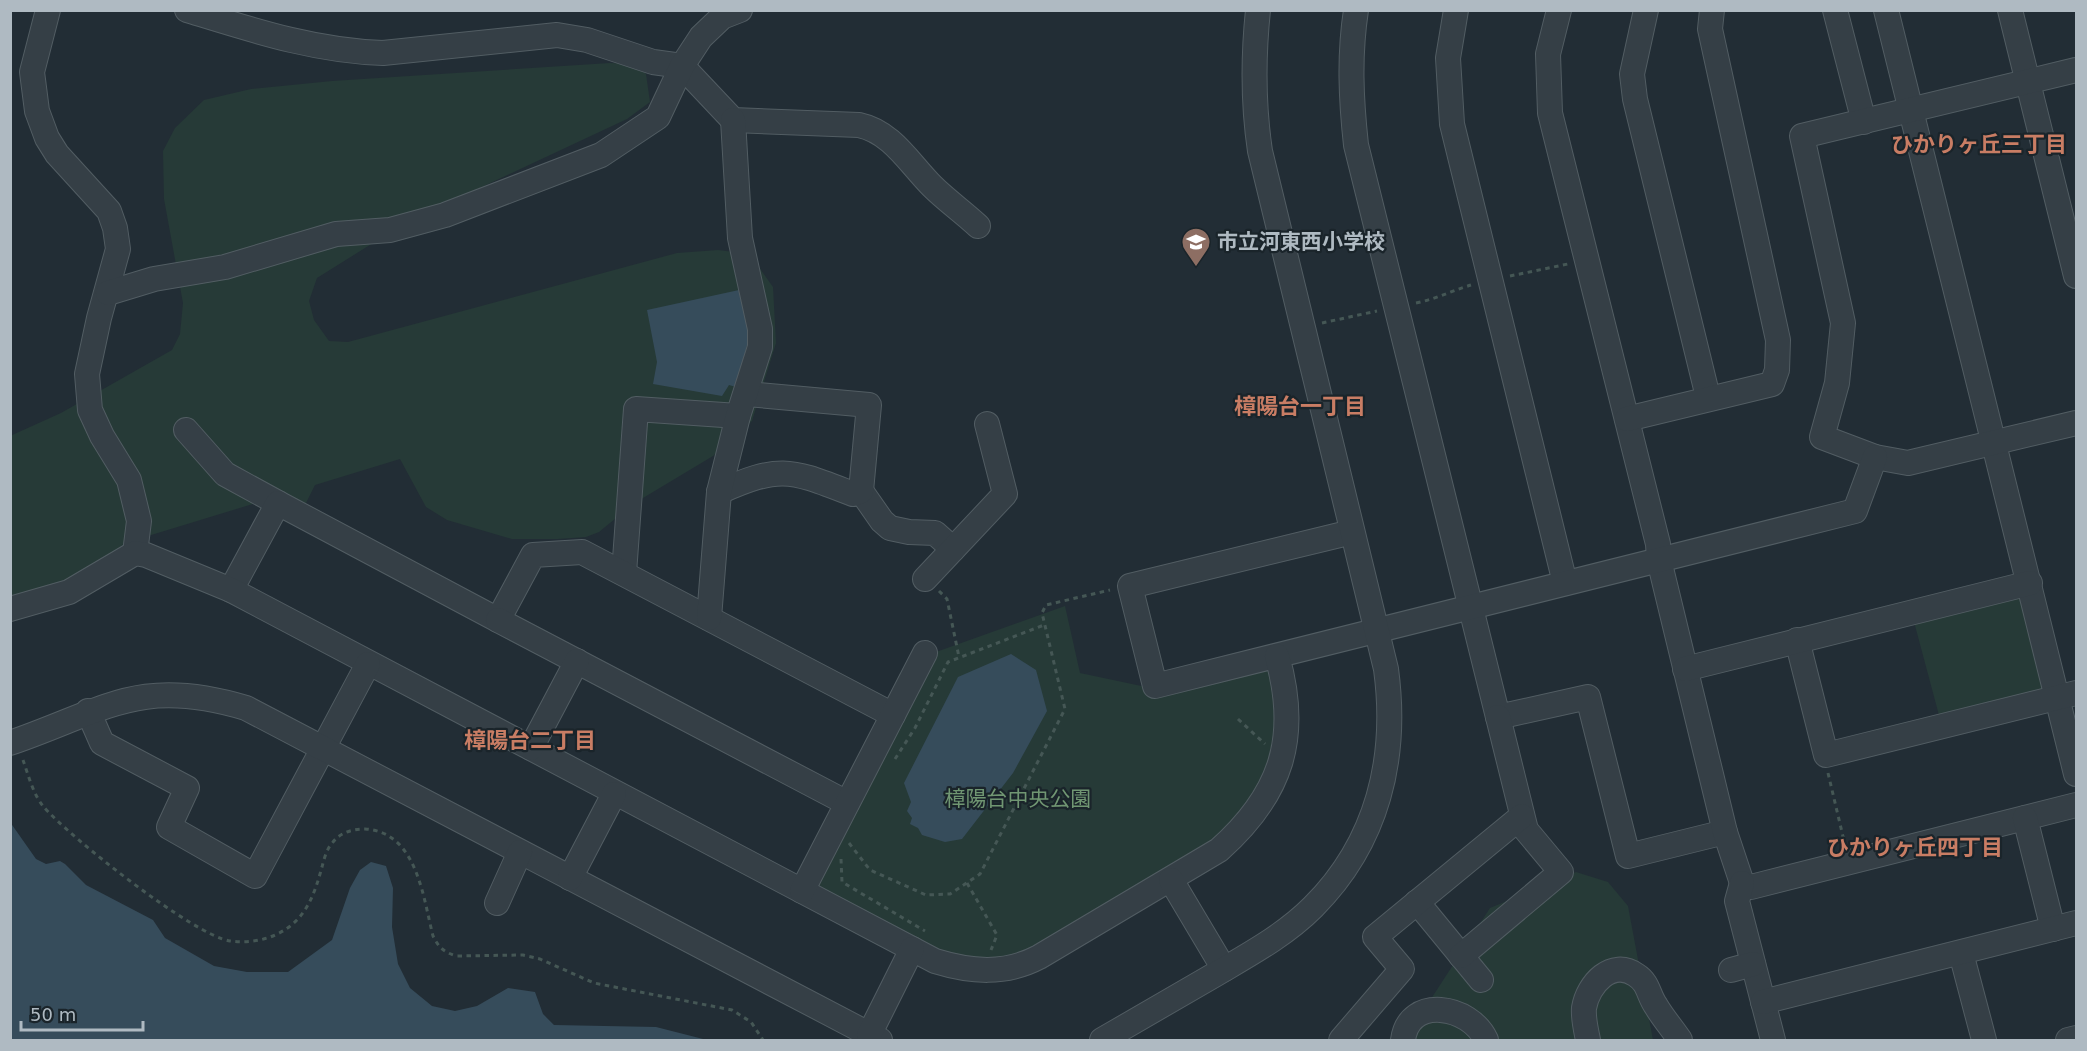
<svg xmlns="http://www.w3.org/2000/svg" width="2087" height="1051" font-family="'DejaVu Sans','Noto Sans JP',sans-serif">
  <style>
    .green { fill: #263a37 }
    .water { fill: #364c5b }
    .lines { fill: none; stroke-linecap: round; stroke-linejoin: round }
    .minor-casing { stroke: #525d63; stroke-width: 26 }
    .path { stroke: #455755; stroke-width: 3; stroke-dasharray: 4.5 4.5; stroke-linecap: butt }
    .minor { stroke: #353f46; stroke-width: 24 }
    .labels { text-anchor: middle; dominant-baseline: central; stroke-width: 4.5; stroke-linejoin: round; paint-order: stroke }
    .poi-label { font-size: 21px; font-weight: bold; fill: #afbac2; stroke: #1a242a; text-anchor: start }
    .park-label { font-size: 21px; fill: #709672; stroke: #1a242a }
    .neighbourhood-label { font-size: 22px; font-weight: bold; fill: #c97d64; stroke: #1a242a }
  </style>
  <rect width="100%" height="100%" fill="#222d35"/>
  <g class="green">
    <polygon points="610,63 637,64 646,74 650,102 627,119 405,223 317,278 309,301 314,320 329,341 348,342 677,253 718,250 742,253 756,263 773,287 776,343 752,421 713,456 633,504 599,532 586,537 558,539 512,539 447,520 426,507 400,459 315,485 306,503 299,507 279,496 125,543 100,563 66,582 11,599 10,436 61,413 172,350 180,334 183,303 164,199 163,151 175,128 204,100 251,89 332,81"/>
    <polygon points="2018,593 2048,687 1940,719 1913,618"/>
    <polygon points="1065,606 1080,673 1165,691 1267,665 1273,670 1276,752 1236,827 1025,957 962,962 815,891 936,652"/>
    <polygon points="1576,872 1608,882 1628,906 1653,1040 1388,1040 1427,1005 1490,908"/>
  </g>
  <g class="water">
    <polygon points="739,290 750,334 736,387 729,385 722,396 653,384 657,362 647,310"/>
    <polygon points="1011,654 1036,670 1047,711 1013,773 962,839 945,842 922,835 918,828 910,824 912,818 907,811 911,802 904,783 958,677"/>
    <polygon points="10,822 36,859 46,864 60,861 65,864 86,885 153,920 165,938 214,966 247,972 288,972 332,940 350,888 360,870 371,862 386,866 393,888 392,927 398,964 410,988 432,1006 455,1011 477,1006 508,988 535,992 543,1014 554,1025 656,1027 707,1040 11,1040"/>
  </g>
  <g class="lines">
    <g class="minor-casing">
      <g id="minor">
        <polyline points="48,10 32,72 37,111 47,138 57,154 109,211 115,228 118,249 99,318 87,374 90,410 102,436 129,480 139,521 135,553"/>
        <path d="M187,10C252,30 315,51 383,53L557,35L587,40L653,62L682,66L733,120L859,125C892,132 909,163 932,186C946,200 963,212 978,226"/>
        <path d="M1356,10C1349,56 1351,99 1356,145L1498,717L1588,697L1628,856L1725,832"/>
        <polyline points="1456,10 1448,58 1452,124 1565,583"/>
        <polyline points="1559,10 1548,54 1550,113 1658,544 1659,560 1725,832 1742,883 1751,887 2076,805"/>
        <polyline points="1646,10 1632,74 1635,99 1708,397"/>
        <polyline points="1835,10 1864,122"/>
        <polyline points="1886,10 2076,774"/>
        <polyline points="2010,10 2076,276"/>
        <polyline points="2076,70 1802,136 1843,323 1837,383 1822,437 1875,457 1908,463 2076,423"/>
        <polyline points="108,293 154,279 225,267 336,234 390,230 445,215 601,155 658,117 682,66 701,37 722,17 740,10"/>
        <polyline points="1627,419 1772,384 1777,370 1778,340 1710,29 1712,10"/>
        <polyline points="186,430 225,474 278,503"/>
        <polyline points="861,491 882,521 890,528 909,532 935,533 953,549"/>
        <path d="M719,492C782,464 790,470 853,494L861,491L869,405L747,394"/>
        <polyline points="1352,532 1130,586 1155,686 1855,511 1875,457"/>
        <polyline points="624,573 636,409 738,416"/>
        <polyline points="925,579 1005,494 987,424"/>
        <polyline points="231,590 278,503 498,620 533,555 582,552 893,715"/>
        <path d="M10,609L69,592L135,553L146,555L231,590L935,961C971,972 1005,975 1039,957L1219,850C1282,794 1300,737 1277,656"/>
        <polyline points="709,618 719,492 738,416 760,347 760,329 740,238 733,120"/>
        <polyline points="498,620 847,803"/>
        <polyline points="1797,640 1826,755 2076,693"/>
        <polyline points="1685,669 2030,583"/>
        <polyline points="88,711 102,743 187,788 169,827 255,876 368,664"/>
        <path d="M10,743C106,710 139,676 246,708L880,1040"/>
        <polyline points="531,748 577,661"/>
        <polyline points="2025,818 2053,929"/>
        <polyline points="570,878 614,794"/>
        <polyline points="1171,880 1224,969"/>
        <polyline points="1742,883 1737,901 1773,1040"/>
        <polyline points="802,891 925,653"/>
        <polyline points="1417,902 1481,980"/>
        <polyline points="497,903 520,852"/>
        <polyline points="1961,953 1984,1040"/>
        <polyline points="1461,956 1561,872 1526,830 1498,717"/>
        <polyline points="1731,970 1753,964"/>
        <polyline points="1763,1002 2076,923"/>
        <polyline points="869,1035 912,949"/>
        <path d="M1102,1040C1140,1018 1178,996 1216,974C1250,954 1285,935 1313,907C1378,842 1398,758 1386,669L1260,151C1253,104 1253,58 1258,10"/>
        <polyline points="1341,1040 1402,969 1375,937 1522,816"/>
        <path d="M1403,1040C1409,995 1470,1005 1486,1040"/>
        <path d="M1588,1040C1586,1030 1583,1018 1584,1008C1588,984 1612,958 1636,975C1649,983 1648,995 1656,1006C1663,1018 1672,1028 1680,1040"/>
        <polyline points="2068,1040 2076,1038"/>
      </g>
    </g>
    <g class="path">
      <polyline points="1510,276 1568,264"/>
      <path d="M1416,303C1436,299 1451,291 1471,285"/>
      <polyline points="1322,323 1377,311"/>
      <polyline points="939,591 947,599 959,657"/>
      <polyline points="1238,719 1265,744"/>
      <polyline points="895,759 915,728 948,662 1044,625"/>
      <path d="M23,760C28,774 33,794 43,806C68,836 193,935 230,941C245,943 262,941 275,935C305,922 314,896 322,867C324,859 327,848 333,842C341,832 353,829 365,829C417,832 423,897 433,936C439,948 444,952 456,956L523,955L540,959L594,983L732,1010L751,1022L763,1040"/>
      <polyline points="1828,773 1845,845"/>
      <polyline points="849,843 870,870 926,895 950,894 980,874 1065,709 1042,613 1046,605 1110,590"/>
      <polyline points="841,859 842,882 925,931"/>
      <polyline points="967,883 997,935 991,950"/>
    </g>
    <use href="#minor" class="minor"/>
  </g>
  <defs>
    <g id="school-pin" transform="scale(1.5)"><path d="M0 17L-7.5 6A9.5 9.5 0 1 1 7.5 6Z" fill="#8d6e63" stroke="#1a242a"/><path d="M0-5L7-2L0 1L-7-2ZM-4 1L0 2.5L4 1V4Q0 6-4 4Z" fill="#fff"/></g>
  </defs>
  <g fill-rule="evenodd">
    <use href="#school-pin" x="1196" y="242"/>
  </g>
  <g class="labels">
    <g class="poi-label">
      <text x="1217" y="242">市立河東西小学校</text>
    </g>
    <g class="park-label">
      <text x="1018" y="799">樟陽台中央公園</text>
    </g>
    <g class="neighbourhood-label">
      <text x="1979" y="144">ひかりヶ丘三丁目</text>
      <text x="1300" y="406">樟陽台一丁目</text>
      <text x="530" y="740">樟陽台二丁目</text>
      <text x="1915" y="847">ひかりヶ丘四丁目</text>
    </g>
  </g>
  <rect width="2087" height="1051" fill="none" stroke="#afbac2" stroke-width="24"/>
  <path d="M21 1021v9h122v-9" fill="none" stroke="#afbac2" stroke-width="3"/>
  <text x="30" y="1021" font-size="18" fill="#afbac2" stroke="#1a242a" stroke-width="4.5" paint-order="stroke">50 m</text>
</svg>
